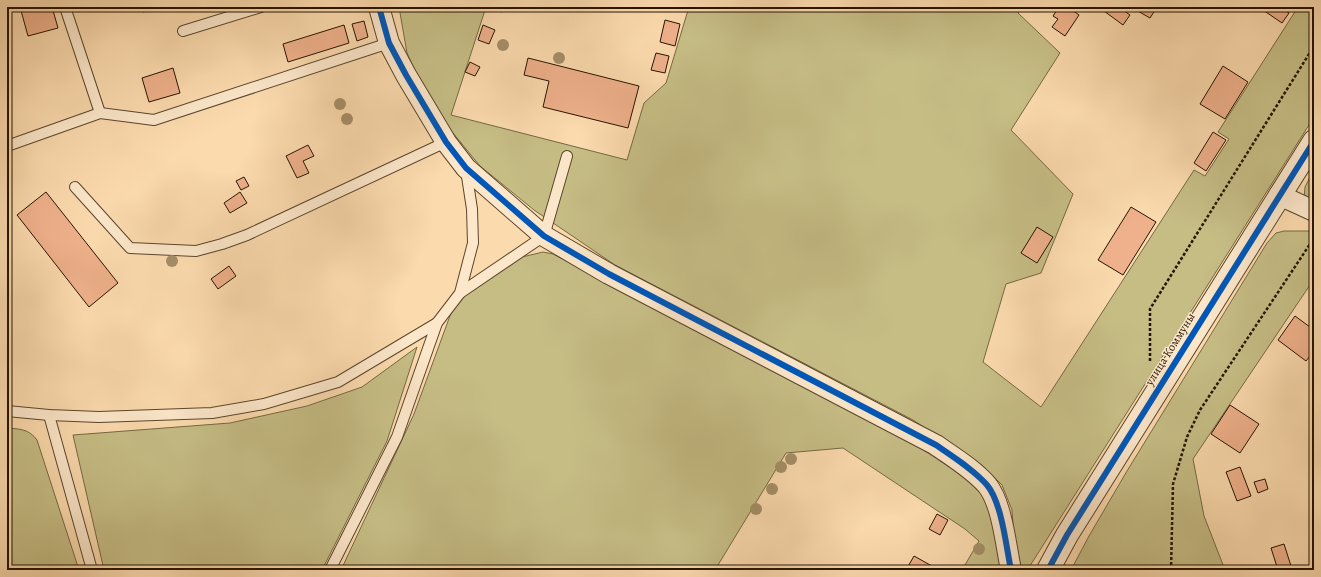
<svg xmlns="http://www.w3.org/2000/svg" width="1321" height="577" font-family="Alegreya,serif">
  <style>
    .green { fill: #c6bd85; stroke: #766843 }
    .building { fill: #efb18b; stroke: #261401 }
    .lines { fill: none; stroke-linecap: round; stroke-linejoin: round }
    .service-casing { stroke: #5b462c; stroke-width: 12 }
    .minor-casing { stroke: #5b462c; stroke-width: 22 }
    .tertiary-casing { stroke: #5b462c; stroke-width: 24 }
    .path { stroke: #261401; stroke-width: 2.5; stroke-dasharray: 3 2; stroke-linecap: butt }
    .service { stroke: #fce7ca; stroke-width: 10 }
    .minor { stroke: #fce7ca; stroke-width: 20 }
    .tertiary { stroke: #fce7ca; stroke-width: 22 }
    .cycleway-casing { stroke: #fce7ca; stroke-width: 8 }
    .cycleway { stroke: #0057b8; stroke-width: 6 }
    .tree { fill: #a58e68 }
    .labels { text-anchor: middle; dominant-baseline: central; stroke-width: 3; stroke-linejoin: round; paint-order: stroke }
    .street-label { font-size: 12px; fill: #261401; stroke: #fce7ca }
  </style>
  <rect width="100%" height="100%" fill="#fbdaad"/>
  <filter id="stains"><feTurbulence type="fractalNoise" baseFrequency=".005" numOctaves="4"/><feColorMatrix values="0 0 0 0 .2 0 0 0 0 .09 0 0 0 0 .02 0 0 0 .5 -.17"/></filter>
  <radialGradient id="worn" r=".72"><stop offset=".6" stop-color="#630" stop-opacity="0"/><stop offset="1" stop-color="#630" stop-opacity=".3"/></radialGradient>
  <g class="green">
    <polygon points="399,7 486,7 451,115 627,160 644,103 666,83 689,7 1022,7 1018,13 1060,53 1011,130 1073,194 1041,273 1006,284 983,362 1041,407 1194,170 1205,176 1229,139 1218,132 1298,7 1314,7 1314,117 1028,569 1016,570 1012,510 1002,485 983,466 913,420 615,265 534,210 480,166 439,116 418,77 407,53"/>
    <polygon points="1314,169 1314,211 1304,199 1305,187"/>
    <polygon points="1284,231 1314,231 1314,279 1193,459 1204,516 1225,570 1071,570 1089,536 1127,471 1267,243 1276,233"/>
    <polygon points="543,252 553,254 911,442 974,483 989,501 1003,570 962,570 979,541 965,529 843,448 786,453 715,570 341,570 414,414 451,313 471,288 522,257"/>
    <polygon points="417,347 387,441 322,570 104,570 73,435 230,423 307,406 362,387"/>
    <path d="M7,428C20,429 29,429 37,440L79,570H7Z"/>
  </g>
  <g class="building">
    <polygon points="20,7 52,7 58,28 28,36"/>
    <polygon points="142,7 160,7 143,12"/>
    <polygon points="488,7 503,7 502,12"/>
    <polygon points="1059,7 1068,7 1079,15 1065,36 1052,27 1058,19 1053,16"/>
    <polygon points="1108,7 1119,7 1130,15 1123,25 1104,11"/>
    <polygon points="1138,7 1157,7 1150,18 1136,10"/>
    <polygon points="1265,7 1279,7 1289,13 1282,23 1263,10"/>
    <polygon points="665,20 680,24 675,46 660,42"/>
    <polygon points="364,21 368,37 357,41 352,24"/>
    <polygon points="344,25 349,43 288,62 283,44"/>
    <polygon points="483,25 495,30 489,44 478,40"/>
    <polygon points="656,53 669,56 665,73 651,70"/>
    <polygon points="528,58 639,86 628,128 543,107 549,81 524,75"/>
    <polygon points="470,62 480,67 475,76 465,72"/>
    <polygon points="1223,66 1248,82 1225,119 1200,104"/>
    <polygon points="173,68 180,93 149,102 142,78"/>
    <polygon points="1213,132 1226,140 1206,171 1194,163"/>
    <polygon points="308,145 314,156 303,161 309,173 297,178 286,156"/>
    <polygon points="244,177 249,186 241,190 236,181"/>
    <polygon points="46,192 118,283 89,307 17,215"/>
    <polygon points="240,192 247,203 230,213 224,203"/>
    <polygon points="1131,207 1156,222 1123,275 1098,260"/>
    <polygon points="1037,227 1053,237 1037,263 1021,253"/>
    <polygon points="229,266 236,276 218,289 211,279"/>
    <polygon points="1295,316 1314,330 1314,351 1306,361 1278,340"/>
    <polygon points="1230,405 1259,424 1240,453 1211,434"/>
    <polygon points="1240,467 1251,496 1237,501 1226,472"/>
    <polygon points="1265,479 1268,489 1258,493 1254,482"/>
    <polygon points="937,514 948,520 940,535 929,529"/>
    <polygon points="1284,544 1291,566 1278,570 1271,548"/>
    <polygon points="914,556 939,570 906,570"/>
  </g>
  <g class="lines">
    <g class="service-casing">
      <g id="service">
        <polyline points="65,7 100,113"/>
        <polyline points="183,31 261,7"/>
        <polyline points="7,146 100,113 154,120 389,43"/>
        <polyline points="75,187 130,248 196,251 222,244 247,235 446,142"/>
        <polyline points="460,293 544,236 567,156"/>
        <polyline points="7,411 49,415 99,417 212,413 264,404 338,382 437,323"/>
        <polyline points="49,415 92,570"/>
        <polyline points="330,570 397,437 437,323 460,293 473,243 472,209 466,170"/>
      </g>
    </g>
    <g class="minor-casing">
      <g id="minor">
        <path d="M379,7L389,43L406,75L446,142L466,168L544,236L609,274L936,445C953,457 973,469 987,485C1002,503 1006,546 1011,570"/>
        <polyline points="1279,195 1314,211"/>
      </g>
    </g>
    <g class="tertiary-casing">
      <polyline id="tertiary" points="1048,570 1067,535 1314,141"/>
    </g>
    <g class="path">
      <polyline points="1150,361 1150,309 1314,46"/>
      <polyline points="1171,570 1173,484 1187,437 1200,410 1314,238"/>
    </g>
    <use href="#service" class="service"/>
    <use href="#minor" class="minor"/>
    <use href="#tertiary" class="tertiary"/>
    <g class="cycleway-casing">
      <g id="cycleway">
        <path d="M379,7L389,43L406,75L446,142L466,168L544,236L609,274L936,445C953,457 973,469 987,485C1002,503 1006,546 1011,570"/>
        <polyline points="1048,570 1067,535 1314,141"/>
      </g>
    </g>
    <use href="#cycleway" class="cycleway"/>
  </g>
  <g class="tree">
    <circle cx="503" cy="45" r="6"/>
    <circle cx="559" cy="58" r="6"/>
    <circle cx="340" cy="104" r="6"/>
    <circle cx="347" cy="119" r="6"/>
    <circle cx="172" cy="261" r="6"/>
    <circle cx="791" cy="459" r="6"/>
    <circle cx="781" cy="467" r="6"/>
    <circle cx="772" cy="489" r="6"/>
    <circle cx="756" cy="509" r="6"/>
    <circle cx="979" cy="549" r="6"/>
  </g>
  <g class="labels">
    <g class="street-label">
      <text transform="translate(1170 349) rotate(-58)">улица Коммуны</text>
    </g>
  </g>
  <rect width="1321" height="577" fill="none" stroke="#fbdaad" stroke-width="24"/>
  <rect x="8" y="8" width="1305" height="561" fill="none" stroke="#261401" stroke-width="2"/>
  <rect x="12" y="12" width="1297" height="553" fill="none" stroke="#261401"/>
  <rect width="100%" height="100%" filter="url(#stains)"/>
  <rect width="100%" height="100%" fill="url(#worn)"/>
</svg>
